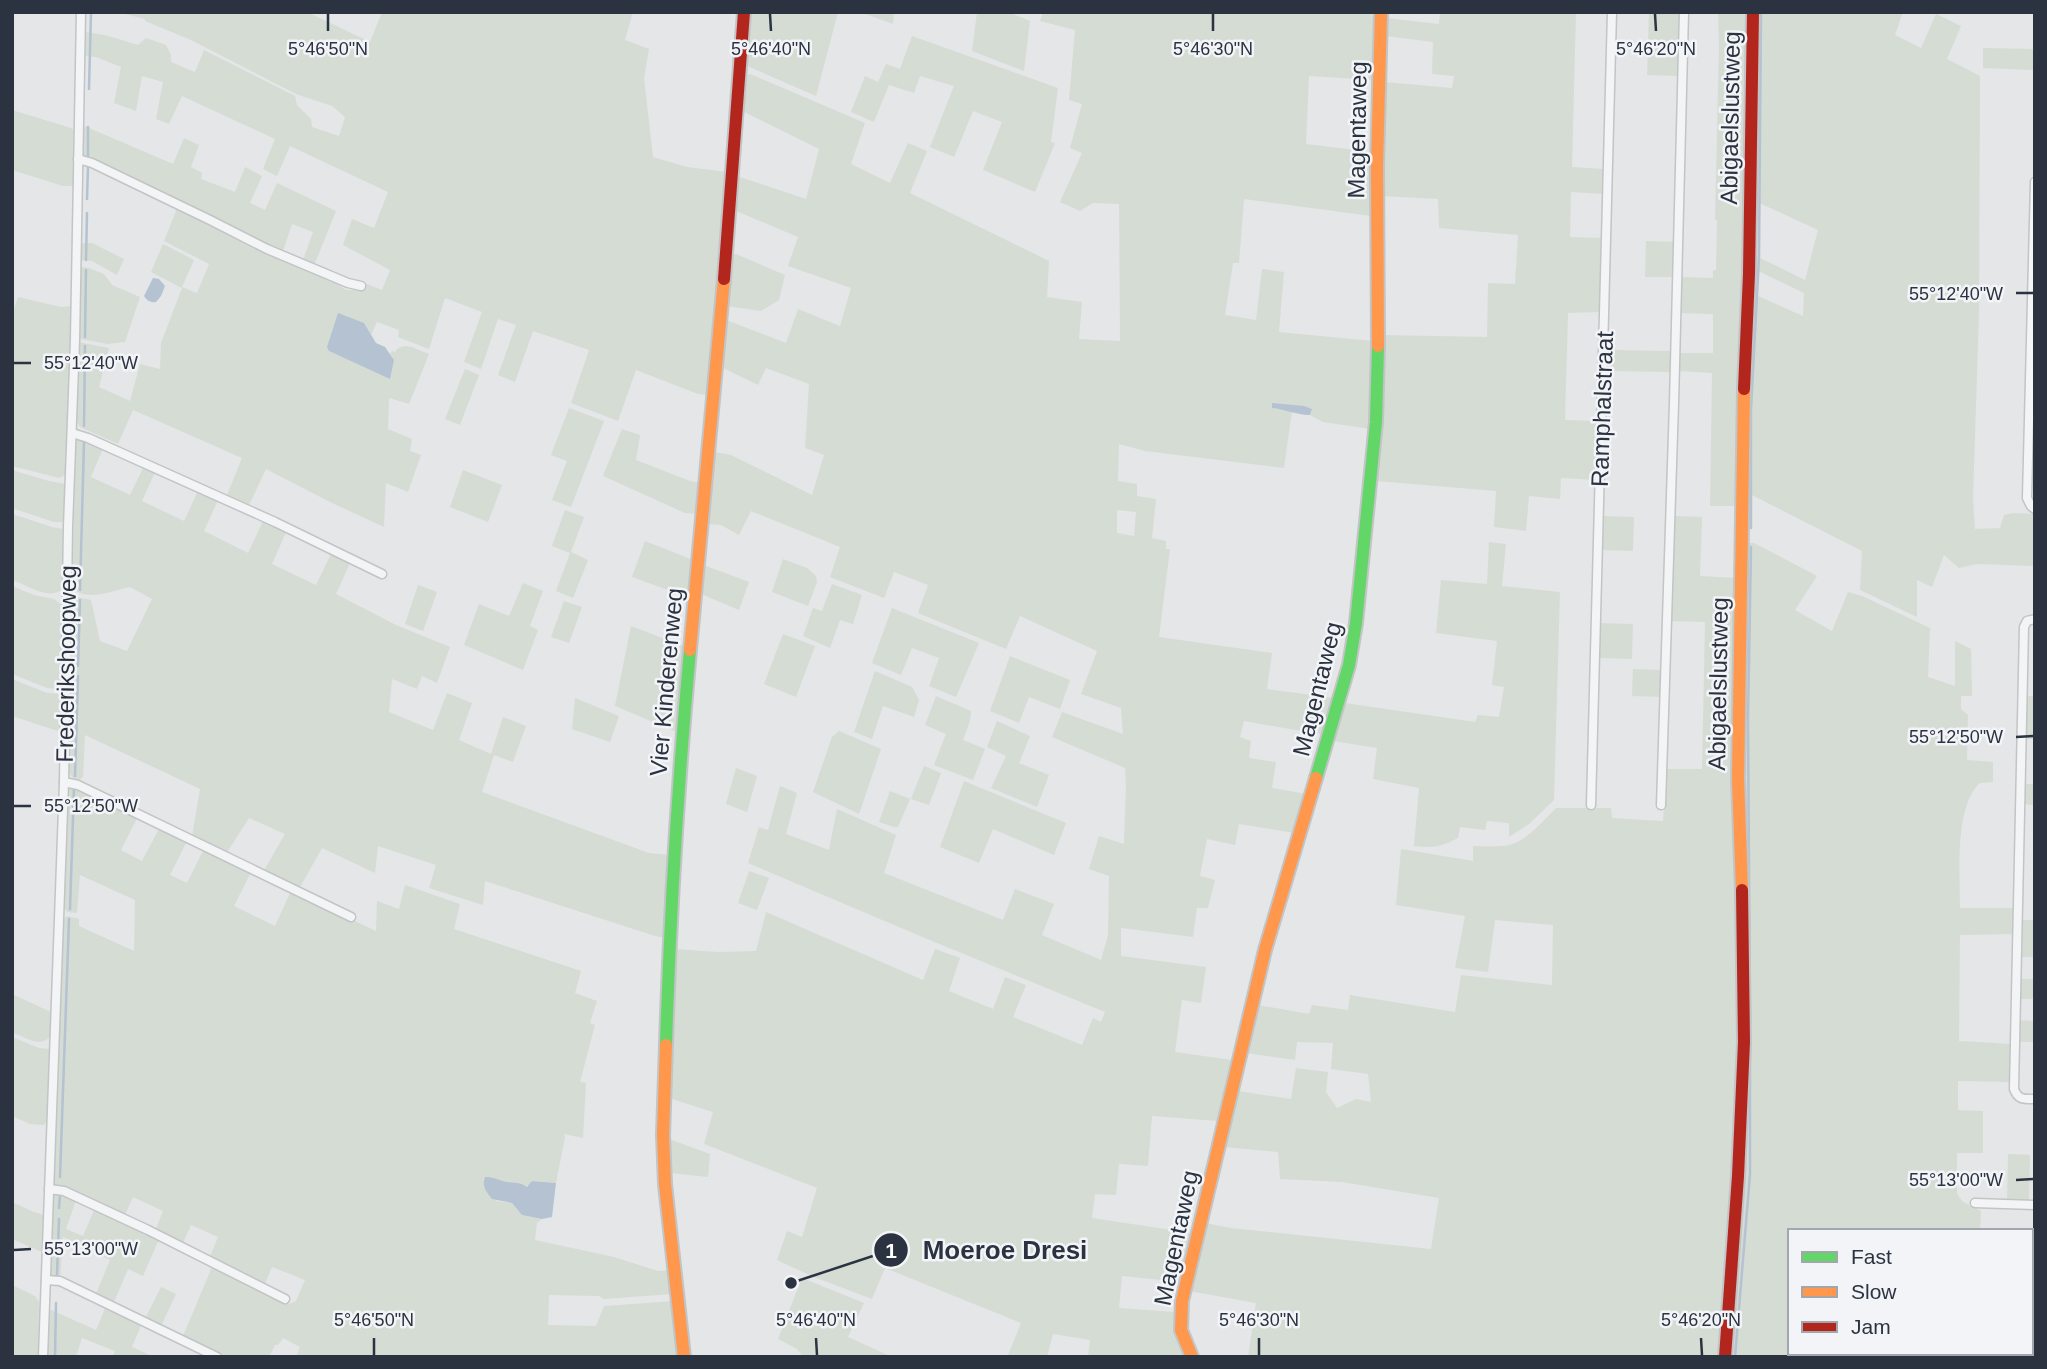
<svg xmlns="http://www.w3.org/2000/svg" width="2047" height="1369" font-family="Arial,sans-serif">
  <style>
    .green { fill: #d5dcd4; fill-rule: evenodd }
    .water { fill: #b4c2d2 }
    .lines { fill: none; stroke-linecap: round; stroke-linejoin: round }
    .stream { stroke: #b4c2d2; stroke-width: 2.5 }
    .street-casing { stroke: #c2c4c6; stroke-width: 11 }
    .fast-casing { stroke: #c2c4c6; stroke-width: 16 }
    .slow-casing { stroke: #c2c4c6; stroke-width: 16 }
    .jam-casing { stroke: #c2c4c6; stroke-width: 16 }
    .street { stroke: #f3f4f5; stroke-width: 8 }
    .fast { stroke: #63d668; stroke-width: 12 }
    .slow { stroke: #ff974d; stroke-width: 12 }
    .jam { stroke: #b3261e; stroke-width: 12 }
    .ticks { fill: none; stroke: #2b3341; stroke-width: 2.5 }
    .labels { text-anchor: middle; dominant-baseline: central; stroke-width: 5; stroke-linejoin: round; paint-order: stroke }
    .street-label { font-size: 24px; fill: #2b3341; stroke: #f2f4f7 }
    .ticks-label { font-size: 18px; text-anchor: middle; fill: #2b3341; stroke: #f2f4f7; stroke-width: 5; stroke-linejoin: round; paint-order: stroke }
    .leader { fill: none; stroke: #2b3341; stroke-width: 2.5 }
    .callout-dot { fill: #2b3341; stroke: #f2f4f7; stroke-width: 2.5 }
    .mark-label { font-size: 21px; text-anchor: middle; font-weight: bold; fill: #fff }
    .callout-label { font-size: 26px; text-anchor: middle; font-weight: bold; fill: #2b3341; stroke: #f2f4f7; stroke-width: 5; stroke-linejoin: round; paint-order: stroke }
  </style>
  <rect width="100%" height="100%" fill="#e4e6e8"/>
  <g class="green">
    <path d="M117,12H307L370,42L382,12H633L625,40L649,49L644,78L653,157L687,167L728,172L709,395L698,394L636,370L618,421L571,403L589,350L533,331L515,382L498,375L516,325L498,319L481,369L464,362L482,312L445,298L429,349L398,337L399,330L377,322L371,335L364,323L329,351L389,378L394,360L390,354L392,351L395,352C403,340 418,350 429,354L409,404L389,398L388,429L412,439L410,451L421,455L408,492L386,483L384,527L330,502L266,469L249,505L227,495L242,458L133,410L118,444L80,427L76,420L78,342L109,348L99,387L130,401L140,364L160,369L161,343L182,288L151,272L163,244L194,260L182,287L197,293L209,264L164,241L178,206L325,276L346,290H361L367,284L382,290L390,270L343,245L352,219L374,228L388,192L290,146L277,176L263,169L275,139L182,96L169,124L156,119L163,82L142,76L136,111L114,103L121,67L96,57L85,56V32L105,35L138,45L146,38L166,45L171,55V62L195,72L204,50L295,96L297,105L311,119L312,127L339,136L345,117L332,106L296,94L191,40L145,21V19Z"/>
    <polygon points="748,12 838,12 816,96 745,65"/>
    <polygon points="860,12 894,12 893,24"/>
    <polygon points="977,12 1008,12 1030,21 1024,71 972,51"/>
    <path d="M1043,12H1376L1373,80L1309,76L1306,144L1372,152L1371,216L1244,199L1239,263H1233L1225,315L1256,320L1262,269L1284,272L1279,332L1373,341L1371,429L1323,422L1310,415L1312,409L1273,408L1292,411L1284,468L1145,451L1119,444L1118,481L1137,484V496L1156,499L1152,538L1166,541V549H1170L1159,637L1272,653L1267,689L1335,698L1324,735L1244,721L1240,737L1251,741L1249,758L1276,762L1272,788L1307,794L1295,833L1239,824L1235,845L1207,839L1200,876L1215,880L1208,908H1197L1193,937L1121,928V956L1206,967L1201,1003L1182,1000L1175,1052L1232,1060L1218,1121L1152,1116L1148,1166L1119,1164L1116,1195L1095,1194L1092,1218L1192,1233L1181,1282L1122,1276L1119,1308L1174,1312L1178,1339L1185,1357H1088L1090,1340L1053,1334L1047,1357H1013L1008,1355L1021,1323L885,1268L872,1299L814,1277L777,1260L787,1231L802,1237L817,1188L704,1144L713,1112L669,1098L674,949L718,952L756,951L766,912L923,980L935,949L960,958L949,991L993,1009L1005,977L1026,985L1013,1017L1082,1045L1093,1018L1101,1022L1105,1012L920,936L748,863L759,827L768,830L780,786L797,793L786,834L829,850L837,809L896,835L884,873L1003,920L1015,889L1054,904L1042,935L1101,960L1108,935L1109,876L1089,869L1099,836L1124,844L1126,785L1125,768L1052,737L1062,712L1123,734L1121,708L1081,694L1097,651L1020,616L1006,649L918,613L928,585L894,572L884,598L830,577L840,547L751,511L739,535L721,525L706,524L714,452L731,455L812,495L824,455L805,448L809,384L766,368L758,385L721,367L726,320L786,343L798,309L840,326L851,288L788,266L798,237L734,210L737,176L806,199L819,149L742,111L744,76L750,74L865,123L851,164L890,183L908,143L927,151L910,193L1049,261L1047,297L1082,302L1079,339L1120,341L1119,204L1093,203L1080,211L1060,202L1082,153L1070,148L1082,104L1069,100L1075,30L1040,21ZM1117,510L1136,512L1134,536L1117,533Z"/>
    <polygon points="1440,12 1576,12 1572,167 1604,169 1603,194 1571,192 1570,237 1602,238 1600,312 1568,313 1565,420 1599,421 1597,480 1561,478 1560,499 1529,496 1526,531 1494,527 1496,491 1377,481 1381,441 1384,335 1487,337 1488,283 1515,284 1518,235 1439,228 1438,199 1381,196 1385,82 1452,88 1454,76 1432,74 1433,42 1386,36 1386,18 1439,24"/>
    <polygon points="1649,12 1680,12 1678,76 1647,75"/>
    <polygon points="1718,12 1750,12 1739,506 1710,506 1712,373 1679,371 1679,353 1713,353 1713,314 1680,313 1681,277 1713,278 1713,270 1716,270 1717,220 1715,220 1719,46"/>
    <polygon points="1755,12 1903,12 1895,35 1921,48 1936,14 1961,26 1947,59 1980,76 1979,313 1973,498 1975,529 2000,528 2004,515 2013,513 2035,514 2035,566 1977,564 1959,568 1944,555 1932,587 1917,580 1917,617 1860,590 1862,551 1746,492 1751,293 1803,316 1804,293 1752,268 1752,254 1805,280 1818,230 1753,200"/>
    <polygon points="912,36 1058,88 1051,142 1055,143 1035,192 983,170 1002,122 973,111 954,157 930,147 954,86 920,76 914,93 889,85 874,122 851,112 865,76 878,82 886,64 900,69"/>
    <polygon points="1983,48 2033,49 2033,70 1983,68"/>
    <polygon points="12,110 71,128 74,130 73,186 63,186 12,170"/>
    <polygon points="82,125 173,164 184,138 199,145 191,167 202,173 201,179 235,192 245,167 262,176 250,203 265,210 277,183 336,211 313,268 302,263 313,232 292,224 282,254 82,157"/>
    <polygon points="1646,241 1676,242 1675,277 1645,277"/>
    <polygon points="81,243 92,243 124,259 117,275 92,261 80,260"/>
    <polygon points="736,254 785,275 779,300 761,311 726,306 732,255"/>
    <polygon points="80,267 89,268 104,274 112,285 140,297 125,342 107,344 81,339 78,336"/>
    <polygon points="18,297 61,307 71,306 66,472 66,474 59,478 12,466 12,314"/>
    <polygon points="1608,350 1672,351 1672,372 1607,371"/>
    <polygon points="465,369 479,375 460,425 445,419"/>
    <polygon points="569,408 604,421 571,507 552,500 567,461 551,455"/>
    <polygon points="622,429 640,435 636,460 690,481 702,483 698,514 685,513 603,476"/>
    <path d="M76,438L104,446L91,477L130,495L145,464L156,470L142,501L184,521L198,491L218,500L204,531L248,553L263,521L286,532L272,564L316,585L331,554L350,563L336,594L396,625L450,647L437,683L422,676L417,689L392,679L389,712L433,730L447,693L472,703L459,740L491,754L503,717L526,726L513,762L494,755L482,792L649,853L669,855L665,938L655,936L485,881L483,905L429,888L436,865L378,846L375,873L322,848L299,889L263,872L285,834L249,818L226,854L192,837L200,789L85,735L83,777L79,780L73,778L69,773L72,596L91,600L100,641L127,651L152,599L130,587C112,591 87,602 72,588Z"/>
    <polygon points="12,470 49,481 65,484 66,487 64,520 62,522 54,522 12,508"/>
    <polygon points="463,470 502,485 488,522 450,507"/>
    <polygon points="565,510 584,517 571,552 588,560 573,598 556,591 570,553 552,546"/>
    <path d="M12,514L52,527L63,529L65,532L64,588C49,602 28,585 12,580Z"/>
    <polygon points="1603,516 1634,517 1633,551 1602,550"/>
    <path d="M1674,516L1702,517L1700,576L1738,578L1741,1043L1721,1357H1248L1256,1303L1189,1291L1205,1223L1231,1228L1431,1249L1439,1198L1342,1182L1280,1179L1278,1152L1224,1147L1238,1091L1291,1099L1296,1068L1328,1072L1326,1092L1337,1108L1356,1099L1371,1102L1368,1074L1331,1069L1333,1043L1297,1042L1295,1060L1246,1053L1258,1005L1309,1014L1312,1005L1348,1010L1350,995L1455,1012L1461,975L1552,985L1553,925L1495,920L1488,972L1455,968L1465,916L1396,905L1401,849L1473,861V846C1483,846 1493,847 1502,846C1524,845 1541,823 1556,808H1611L1612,818L1663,821L1666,769H1702L1705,622L1671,621Z"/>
    <polygon points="645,541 693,560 690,598 632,577"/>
    <path d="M1489,542L1506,544L1502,586L1560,592L1554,800L1529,824L1509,837V823L1487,821L1485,830L1460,827L1458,838C1440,847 1434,848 1414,846L1419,788L1373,779L1377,748L1333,741L1345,703L1475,722L1478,715L1499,717L1504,687L1492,685L1497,641L1436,633L1441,580L1487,584Z"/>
    <path d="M1746,543H1754L1817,576L1795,610L1832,631L1848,592L1862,596L1930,628L1928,677L1955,686V641L1971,649L1972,696H1961V709L1968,715L1967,760L1993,762V782L1980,783C1954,806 1960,875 1960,908H2014L2013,934L1960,935L1959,1041L2011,1044V1082L1958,1081V1110L1983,1111V1153H1957V1194L1963,1202L1981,1211L1980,1231H1790V1353H1947V1357H1727L1741,1176V779Z"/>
    <polygon points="783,559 807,568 816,576 817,582 808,606 772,592"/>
    <polygon points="701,564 749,582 739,610 701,594"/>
    <polygon points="523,583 543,591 530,626 538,630 523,670 464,645 479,604 509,616"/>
    <polygon points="832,584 862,595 853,624 840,620 830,648 803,636 813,608 822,611"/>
    <polygon points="418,585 437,592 423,631 405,624"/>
    <polygon points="12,586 34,595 54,599 63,606 62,686 58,689 47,688 12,674"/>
    <polygon points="564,601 582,607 569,643 551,637"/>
    <polygon points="892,608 979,643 956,697 929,686 939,658 912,648 901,675 872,663"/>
    <polygon points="1600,623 1633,624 1632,659 1599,658"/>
    <polygon points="631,626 686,647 679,733 615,706"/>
    <polygon points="783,634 815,646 796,697 764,684"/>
    <polygon points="1010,656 1070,680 1060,709 1029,697 1019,723 990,711"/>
    <polygon points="1633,669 1662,670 1662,697 1632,696"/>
    <polygon points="875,671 912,687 919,700 914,717 883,706 872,739 854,732"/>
    <polygon points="12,679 47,693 62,694 61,732 12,716"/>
    <polygon points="936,696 971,711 970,721 963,740 985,749 973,780 934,765 946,734 925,725"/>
    <polygon points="2026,696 2035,696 2035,739 2025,739"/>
    <polygon points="575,698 619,716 610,742 572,729"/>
    <polygon points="997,721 1030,736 1019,763 1049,775 1037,807 991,788 1006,756 987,747"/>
    <polygon points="839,731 881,749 859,814 813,792 832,737"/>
    <polygon points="924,766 941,773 929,805 911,799"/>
    <polygon points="736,768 757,776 747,812 726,804"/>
    <polygon points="964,781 1066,823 1054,855 993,829 979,863 940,847"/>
    <polygon points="2023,784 2035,784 2035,805 2023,804"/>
    <path d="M73,785L138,816L121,850L142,861L160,827L187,841L170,875L187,883L204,849L251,872L234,906L275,926L291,891L376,931L377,901L399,909L405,885L460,904L454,929L581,971L575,993L597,1001L590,1023L595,1025L580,1082L586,1083L583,1138L564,1134L565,1137L556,1183L532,1181L528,1187C519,1181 513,1184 503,1181C496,1179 493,1177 485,1177L483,1180L496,1201L512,1203L522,1215L542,1219L537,1223L535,1240L614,1257L658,1271L671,1270L673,1294L604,1299L599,1296L549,1295L548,1325L596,1326L604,1306L674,1301L681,1357H296L300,1347L283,1338L278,1345H275L269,1357H226L183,1336L212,1267L289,1304L296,1301L305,1280L272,1267L264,1286L209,1259L218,1237L191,1225L182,1245L155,1231L163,1211L133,1197L124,1217L56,1187L54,1184L64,919L67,916L79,919V926L134,951L135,900L80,875L77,913L67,912L64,907L68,789Z"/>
    <polygon points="890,791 910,799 898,827 894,827 879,822"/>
    <polygon points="749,871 769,878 757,910 738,903"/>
    <polygon points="2023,920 2035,920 2035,957 2022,957"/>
    <rect x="2019" y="979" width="16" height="20"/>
    <path d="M12,994L53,1013L50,1037C39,1048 25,1037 12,1032Z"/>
    <polygon points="2018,1020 2035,1021 2035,1042 2018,1042"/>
    <polygon points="12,1037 39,1048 49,1049 47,1121 44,1125 30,1124 12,1116"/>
    <polygon points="669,1139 710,1154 708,1177 670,1173"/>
    <polygon points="2008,1154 2030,1155 2029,1202 2007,1201"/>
    <polygon points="55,1192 76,1200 66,1229 83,1236 95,1208 159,1239 143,1276 128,1269 114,1302 96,1294 110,1260 63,1237 60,1279 51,1276 52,1196"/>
    <polygon points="12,1202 34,1212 44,1215 42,1252 12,1239"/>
    <polygon points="802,1278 864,1303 848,1337 892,1357 803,1357 797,1349 778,1339"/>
    <polygon points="12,1285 35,1296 39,1302 38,1357 12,1357"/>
    <polygon points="161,1287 176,1294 161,1326 145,1319"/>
    <polygon points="106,1306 142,1323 132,1347 154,1357 113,1357 115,1351 82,1338 76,1357 48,1357 49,1309 96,1330"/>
  </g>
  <g class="water">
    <path d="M153,278L159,279L165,286L161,296L156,302C151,303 147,301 144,296Z"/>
    <polygon points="338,313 364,323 376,343 385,347 394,360 390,379 329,351 327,347"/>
    <path d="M1272,403L1304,406L1312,409L1310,415C1302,416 1283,409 1272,408Z"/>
    <path d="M485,1177C493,1177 496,1179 503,1181C513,1184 519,1181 527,1187L532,1181L556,1183L552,1217L542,1219L522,1215L512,1203L492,1199C487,1193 481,1185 485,1177Z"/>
  </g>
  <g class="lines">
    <g class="stream">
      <polyline points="89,89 91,12"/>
      <polyline points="88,158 88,127"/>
      <polyline points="87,199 88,167"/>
      <polyline points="86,260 87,213"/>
      <polyline points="85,337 86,270"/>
      <polyline points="84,426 85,346"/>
      <polyline points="1751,528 1751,409 1759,257 1761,12"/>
      <polyline points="80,590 84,442"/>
      <polyline points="78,666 80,600"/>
      <polyline points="75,776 78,676"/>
      <polyline points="70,909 74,787"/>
      <polyline points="1750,1020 1748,719 1751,547"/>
      <polyline points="60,1177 69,919"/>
      <polyline points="59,1208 60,1195"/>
      <polyline points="2031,1265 2035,1265"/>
      <polyline points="57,1275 59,1219"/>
      <polyline points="55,1357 56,1303"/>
      <polyline points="1735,1357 1750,1174 1750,1044"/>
    </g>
    <g class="street-casing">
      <g id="street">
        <polyline points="78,159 92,163 210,220 267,249 348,283 361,286"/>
        <polyline points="2035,182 2027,498 2031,506 2035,509"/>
        <polyline points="72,433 88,438 275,522 382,574"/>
        <path d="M2035,619L2027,621L2024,627L2014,1089C2018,1100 2024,1099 2035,1099"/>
        <polyline points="64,782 78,785 351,917"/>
        <polyline points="1591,805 1612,12"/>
        <polyline points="1661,805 1674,403 1684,12"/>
        <polyline points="49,1189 64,1191 148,1230 285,1299"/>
        <polyline points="1975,1203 2035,1205"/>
        <polyline points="46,1280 60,1281 217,1357"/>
        <polyline points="2031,1307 2035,1307"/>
        <polyline points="43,1357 64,782 68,527 75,340 81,12"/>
        <polyline points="1995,1357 1995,1353"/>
      </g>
    </g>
    <g class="fast-casing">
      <g id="fast">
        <polyline points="1316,778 1349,665 1356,623 1376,422 1378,346"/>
        <path d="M666,1045C670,913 678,782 690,650"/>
      </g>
    </g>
    <g class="slow-casing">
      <g id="slow">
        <polyline points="1378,346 1377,166 1381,12"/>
        <polyline points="690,650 724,279"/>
        <polyline points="1742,890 1738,779 1744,389"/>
        <polyline points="666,1045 663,1135 665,1184 684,1357"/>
        <polyline points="1192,1357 1181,1330 1182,1301 1265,950 1316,778"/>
      </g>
    </g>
    <g class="jam-casing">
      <g id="jam">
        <polyline points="724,279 744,12"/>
        <polyline points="1744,389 1749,274 1753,12"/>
        <polyline points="1725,1357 1738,1176 1744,1042 1742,890"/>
      </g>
    </g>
    <use href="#street" class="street"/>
    <use href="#fast" class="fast"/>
    <use href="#slow" class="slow"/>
    <use href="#jam" class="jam"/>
  </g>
  <path class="ticks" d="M328,14V31M770,14L771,31M1213,14V31M1655,14L1656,31M2016,293H2033M14,363H31M2016,737L2033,736M14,806H31M2016,1180L2033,1179M14,1250L31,1249M374,1338V1355M816,1338L817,1355M1259,1338V1355M1701,1338L1702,1355"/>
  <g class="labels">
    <g class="street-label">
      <text transform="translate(1730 118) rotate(-89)">Abigaelslustweg</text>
      <text transform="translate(1357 130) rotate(-89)">Magentaweg</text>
      <text transform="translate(1602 409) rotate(-88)">Ramphalstraat</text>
      <text transform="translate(66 664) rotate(-89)">Frederikshoopweg</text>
      <text transform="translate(666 682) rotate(-85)">Vier Kinderenweg</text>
      <text transform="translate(1718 684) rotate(-89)">Abigaelslustweg</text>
      <text transform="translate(1317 689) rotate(-76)">Magentaweg</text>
      <text transform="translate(1176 1238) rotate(-78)">Magentaweg</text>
    </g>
  </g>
  <g class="ticks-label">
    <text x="328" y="55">5°46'50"N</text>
    <text x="771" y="55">5°46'40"N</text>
    <text x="1213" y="55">5°46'30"N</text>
    <text x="1656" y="55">5°46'20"N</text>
    <text x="1956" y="300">55°12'40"W</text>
    <text x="91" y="369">55°12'40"W</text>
    <text x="1956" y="743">55°12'50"W</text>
    <text x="91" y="812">55°12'50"W</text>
    <text x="1956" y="1186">55°13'00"W</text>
    <text x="91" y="1255">55°13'00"W</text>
    <text x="374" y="1326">5°46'50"N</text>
    <text x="816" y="1326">5°46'40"N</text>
    <text x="1259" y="1326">5°46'30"N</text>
    <text x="1701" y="1326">5°46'20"N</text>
  </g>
  <path class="leader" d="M791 1283L891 1250"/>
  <g class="callout-dot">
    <circle cx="791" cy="1283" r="7"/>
    <circle cx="891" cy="1250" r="18"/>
  </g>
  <g class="mark-label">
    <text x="891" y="1258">1</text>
  </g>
  <g class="callout-label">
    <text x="1005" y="1259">Moeroe Dresi</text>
  </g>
  <rect width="2047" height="1369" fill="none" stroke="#2b3341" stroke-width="28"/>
  <rect x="1788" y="1229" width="245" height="126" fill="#f2f4f7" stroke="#a2a7ae" stroke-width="2"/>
  <rect x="1802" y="1252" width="35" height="10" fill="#63d668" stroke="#a2a7ae" stroke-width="2"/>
  <text x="1851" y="1264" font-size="21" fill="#2b3341">Fast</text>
  <rect x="1802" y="1287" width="35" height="10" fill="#ff974d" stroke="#a2a7ae" stroke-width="2"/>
  <text x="1851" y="1299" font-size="21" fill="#2b3341">Slow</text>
  <rect x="1802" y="1322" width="35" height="10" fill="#b3261e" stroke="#a2a7ae" stroke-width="2"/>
  <text x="1851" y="1334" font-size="21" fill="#2b3341">Jam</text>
</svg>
